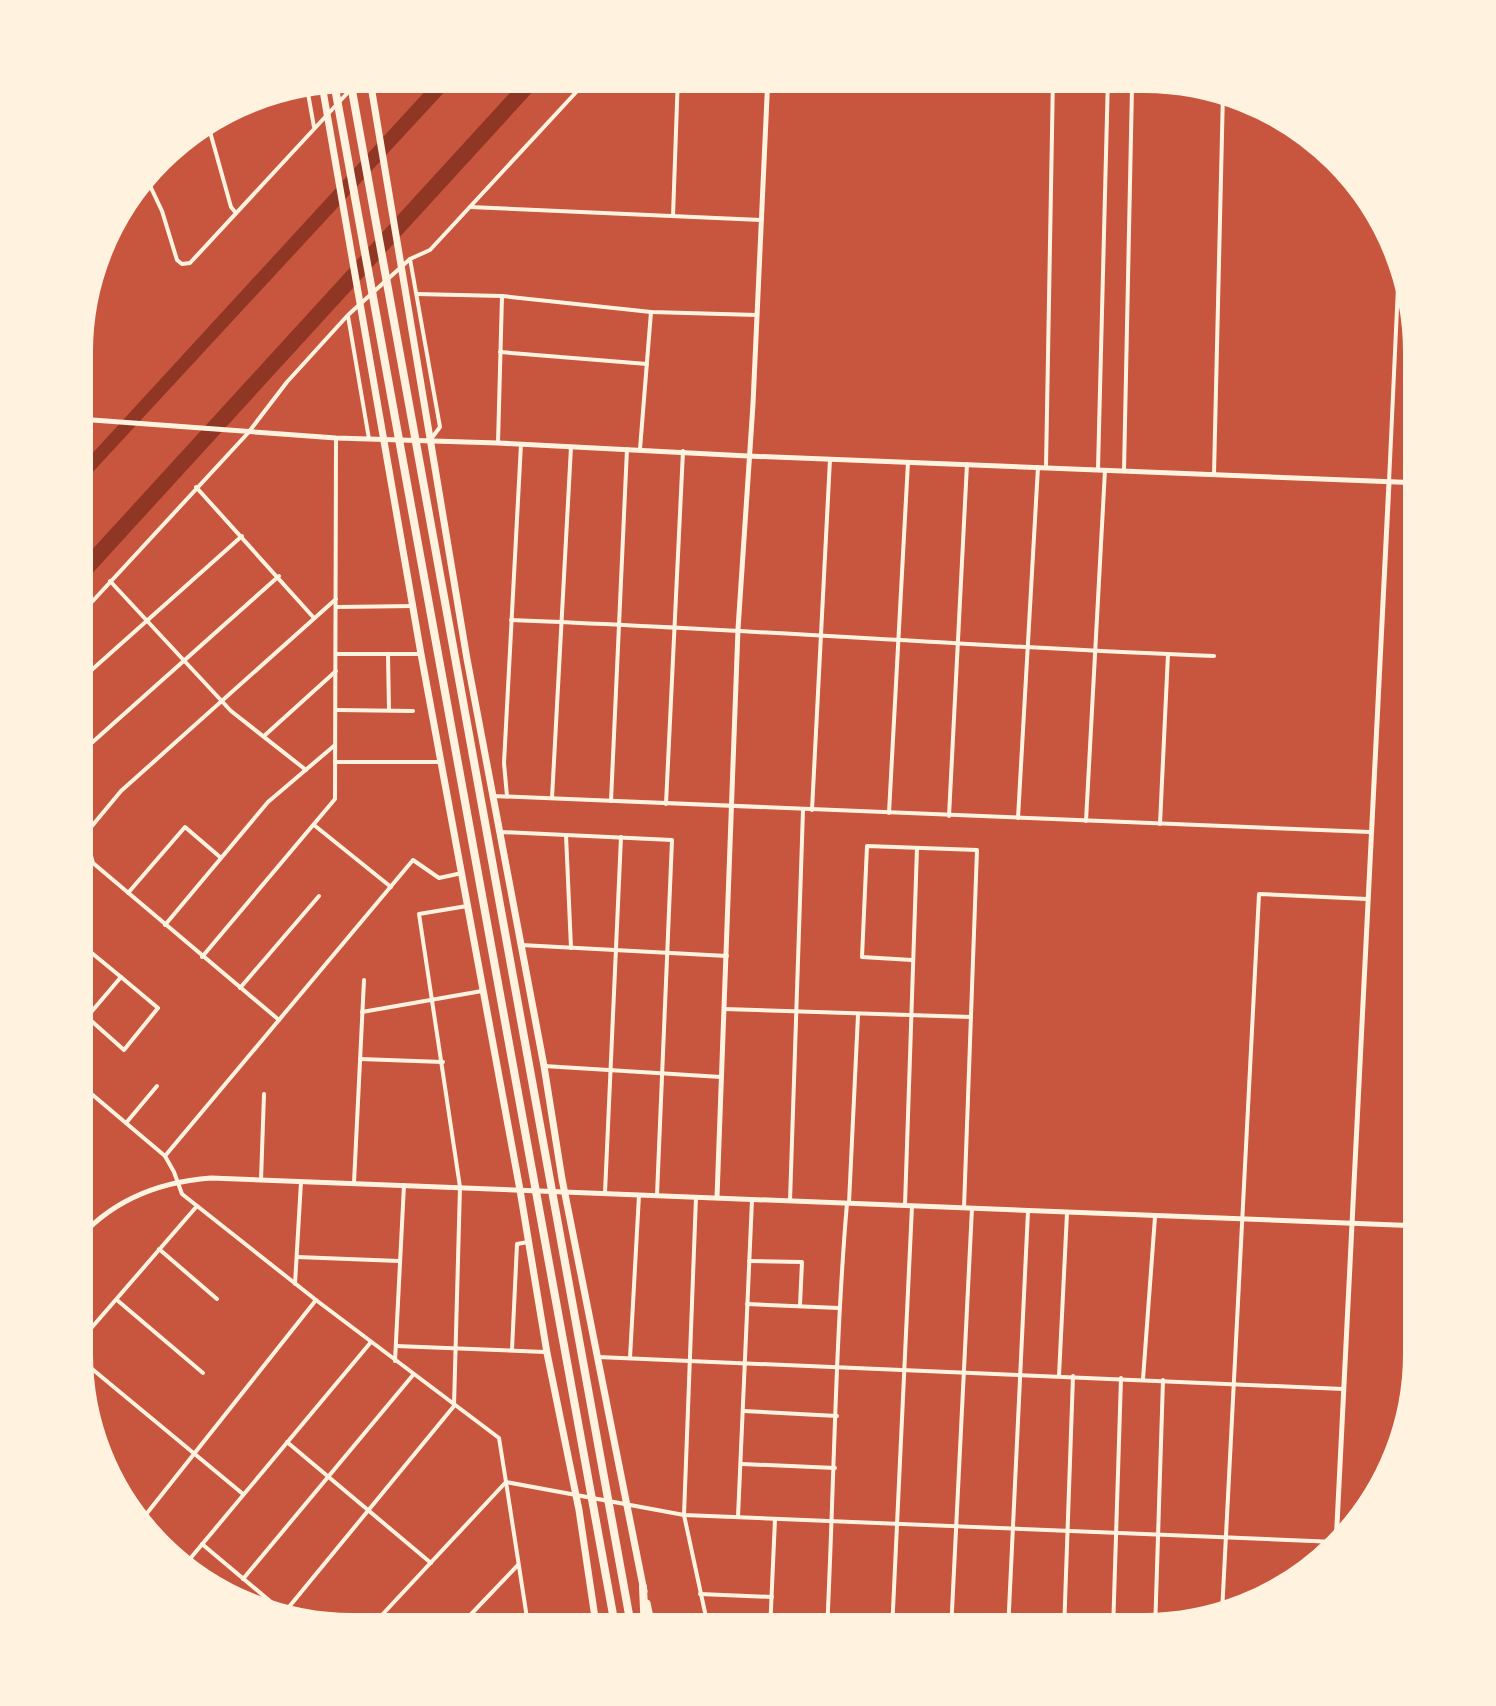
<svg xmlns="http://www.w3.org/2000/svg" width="1496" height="1706" font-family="Helvetica,sans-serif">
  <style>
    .water { fill: #8f3625 }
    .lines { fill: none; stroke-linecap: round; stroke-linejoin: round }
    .river { stroke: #8f3625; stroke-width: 16 }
    .minor { stroke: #fff3e0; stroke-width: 4 }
    .tertiary { stroke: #fff3e0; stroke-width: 5 }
    .trunk { stroke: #fff3e0; stroke-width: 7 }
    .motorway { stroke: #fff3e0; stroke-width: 8 }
    .rim { fill: none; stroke: #fff3e0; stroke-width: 10 }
  </style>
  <rect width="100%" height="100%" fill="#c8553d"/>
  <polygon class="water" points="441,74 461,74 78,488 78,469"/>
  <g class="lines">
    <polyline class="river" points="78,577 537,75"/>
    <g class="minor">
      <polyline points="1053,77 1245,101"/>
      <polyline points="306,82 314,127"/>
      <polyline points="1165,92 1166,76"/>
      <polyline points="207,121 231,207 236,213"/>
      <polyline points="144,173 162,211 177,260 182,264 190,263 365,74"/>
      <polyline points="470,207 761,220"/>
      <polyline points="673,216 678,75"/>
      <polyline points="410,259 440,427 431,439"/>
      <polyline points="417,294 502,296 651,312 757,315"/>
      <polyline points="348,316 369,439"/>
      <polyline points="500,352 647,364"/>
      <polyline points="498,443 502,296"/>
      <polyline points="640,449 651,312"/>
      <polyline points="1046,467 1053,76"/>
      <polyline points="1098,469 1108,76"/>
      <polyline points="1124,471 1132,87"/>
      <polyline points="1214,474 1223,92"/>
      <polyline points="1389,482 1399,265"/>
      <polyline points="196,487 314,618"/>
      <polyline points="110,581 231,711 306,770"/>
      <polyline points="337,607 414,606"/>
      <polyline points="78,617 248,433 287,382 348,315 410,259 430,250 592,75"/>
      <path d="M511,620C746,629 980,647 1214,656"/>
      <polyline points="337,654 421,654"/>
      <polyline points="388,654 389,710"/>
      <polyline points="77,683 242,536"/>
      <polyline points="337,710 413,711"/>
      <polyline points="264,736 336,671"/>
      <polyline points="77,756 279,576"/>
      <polyline points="335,762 440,762"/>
      <polyline points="493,796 1370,832"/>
      <polyline points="507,796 504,763 521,444"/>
      <polyline points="552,798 571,447"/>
      <polyline points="611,801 627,449"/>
      <polyline points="666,804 683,451"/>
      <polyline points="77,807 93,863 279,1020"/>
      <polyline points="812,810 830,459"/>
      <polyline points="889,813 908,462"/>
      <polyline points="949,816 967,464"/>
      <polyline points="1018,818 1038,467"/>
      <polyline points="1086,821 1105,470"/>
      <polyline points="1160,824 1168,654"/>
      <polyline points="314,825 391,887"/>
      <polyline points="500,832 672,840 657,1195"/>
      <polyline points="566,835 571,948"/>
      <polyline points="77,844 121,791 336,599"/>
      <polyline points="128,893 185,827 220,857"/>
      <polyline points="165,925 268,802 335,745"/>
      <polyline points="521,945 727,956"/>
      <polyline points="202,957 335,799 336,438"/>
      <polyline points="912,960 862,957 867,846 977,850 964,1208"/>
      <polyline points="240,988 319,896"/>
      <polyline points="724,1009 971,1017"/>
      <polyline points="362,1012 482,991"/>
      <polyline points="87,1017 124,1050 158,1008 121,977"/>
      <polyline points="76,1030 121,977 76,940"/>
      <polyline points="360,1059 443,1062"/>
      <polyline points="544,1066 721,1077"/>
      <polyline points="75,1080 165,1156 174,1172 182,1194 316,1300 499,1438 506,1482 684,1515 1336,1542"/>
      <polyline points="126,1123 157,1086"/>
      <polyline points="165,1156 413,860 439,878 462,873"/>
      <polyline points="261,1180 264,1094"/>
      <polyline points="354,1183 364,980"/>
      <polyline points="605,1193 621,837"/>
      <polyline points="696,1197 684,1515 709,1631"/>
      <polyline points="790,1201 803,810"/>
      <polyline points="849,1203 858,1015"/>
      <polyline points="905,1205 917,848"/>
      <polyline points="159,1249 217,1299"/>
      <polyline points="297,1257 399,1261"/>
      <polyline points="749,1261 802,1262 800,1305"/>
      <polyline points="295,1284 301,1182"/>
      <polyline points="117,1300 203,1373"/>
      <polyline points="747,1304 839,1308"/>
      <polyline points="396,1346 545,1352"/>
      <polyline points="74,1348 197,1206"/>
      <polyline points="512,1350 517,1244 528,1242"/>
      <polyline points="74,1354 243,1494"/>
      <polyline points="598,1357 1343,1389"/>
      <polyline points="630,1358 639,1195"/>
      <polyline points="395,1361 404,1185"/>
      <polyline points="1059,1376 1067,1213"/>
      <polyline points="1143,1379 1155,1217"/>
      <polyline points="744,1411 837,1416"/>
      <polyline points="287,1442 431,1563"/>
      <polyline points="742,1464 835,1468"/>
      <polyline points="506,1482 529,1631"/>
      <polyline points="738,1517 752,1200"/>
      <polyline points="140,1522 316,1300"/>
      <polyline points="202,1544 290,1618"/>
      <polyline points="184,1566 371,1342"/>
      <polyline points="243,1579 413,1375"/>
      <polyline points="700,1594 772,1597"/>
      <polyline points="284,1613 454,1406 460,1187 419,914 467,906"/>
      <polyline points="1222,1613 1259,894 1367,899"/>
      <polyline points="375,1623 385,1631"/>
      <polyline points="367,1631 506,1482"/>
      <polyline points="455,1631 518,1565"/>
      <polyline points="770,1631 775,1519"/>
      <path d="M827,1631C834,1489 835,1345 847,1203"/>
      <polyline points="892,1631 912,1206"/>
      <polyline points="951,1631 972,1208"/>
      <polyline points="1008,1631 1028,1211"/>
      <polyline points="1064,1631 1073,1376"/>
      <polyline points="1113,1631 1121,1378"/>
      <polyline points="1155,1631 1163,1380"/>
    </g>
    <g class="tertiary">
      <polyline points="79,419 336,438 498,443 748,456 1422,483"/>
      <polyline points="717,1197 738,629 753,404 768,75"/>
      <path d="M75,1243C110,1201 157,1182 211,1178L1421,1226"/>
      <polyline points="1336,1545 1389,482"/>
    </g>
    <g class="trunk">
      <polyline points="369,74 467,659 544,1066 562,1179 644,1591"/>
      <polyline points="321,79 421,654 520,1190 547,1353 579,1510 597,1631"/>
      <polyline points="647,1603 653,1631"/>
    </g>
    <g class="motorway">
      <polyline points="349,74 632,1631"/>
      <polyline points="333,77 616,1631"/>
      <polyline points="643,1587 645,1631"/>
    </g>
  </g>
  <path d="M0 0H1496V1706H0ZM352 88H1144A264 264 0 0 1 1408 352V1354A264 264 0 0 1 1144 1618H352A264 264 0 0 1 88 1354V352A264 264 0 0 1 352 88Z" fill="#fff3e0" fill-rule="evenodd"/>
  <path class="rim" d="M352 88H1144A264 264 0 0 1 1408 352V1354A264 264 0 0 1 1144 1618H352A264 264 0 0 1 88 1354V352A264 264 0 0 1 352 88Z"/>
</svg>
